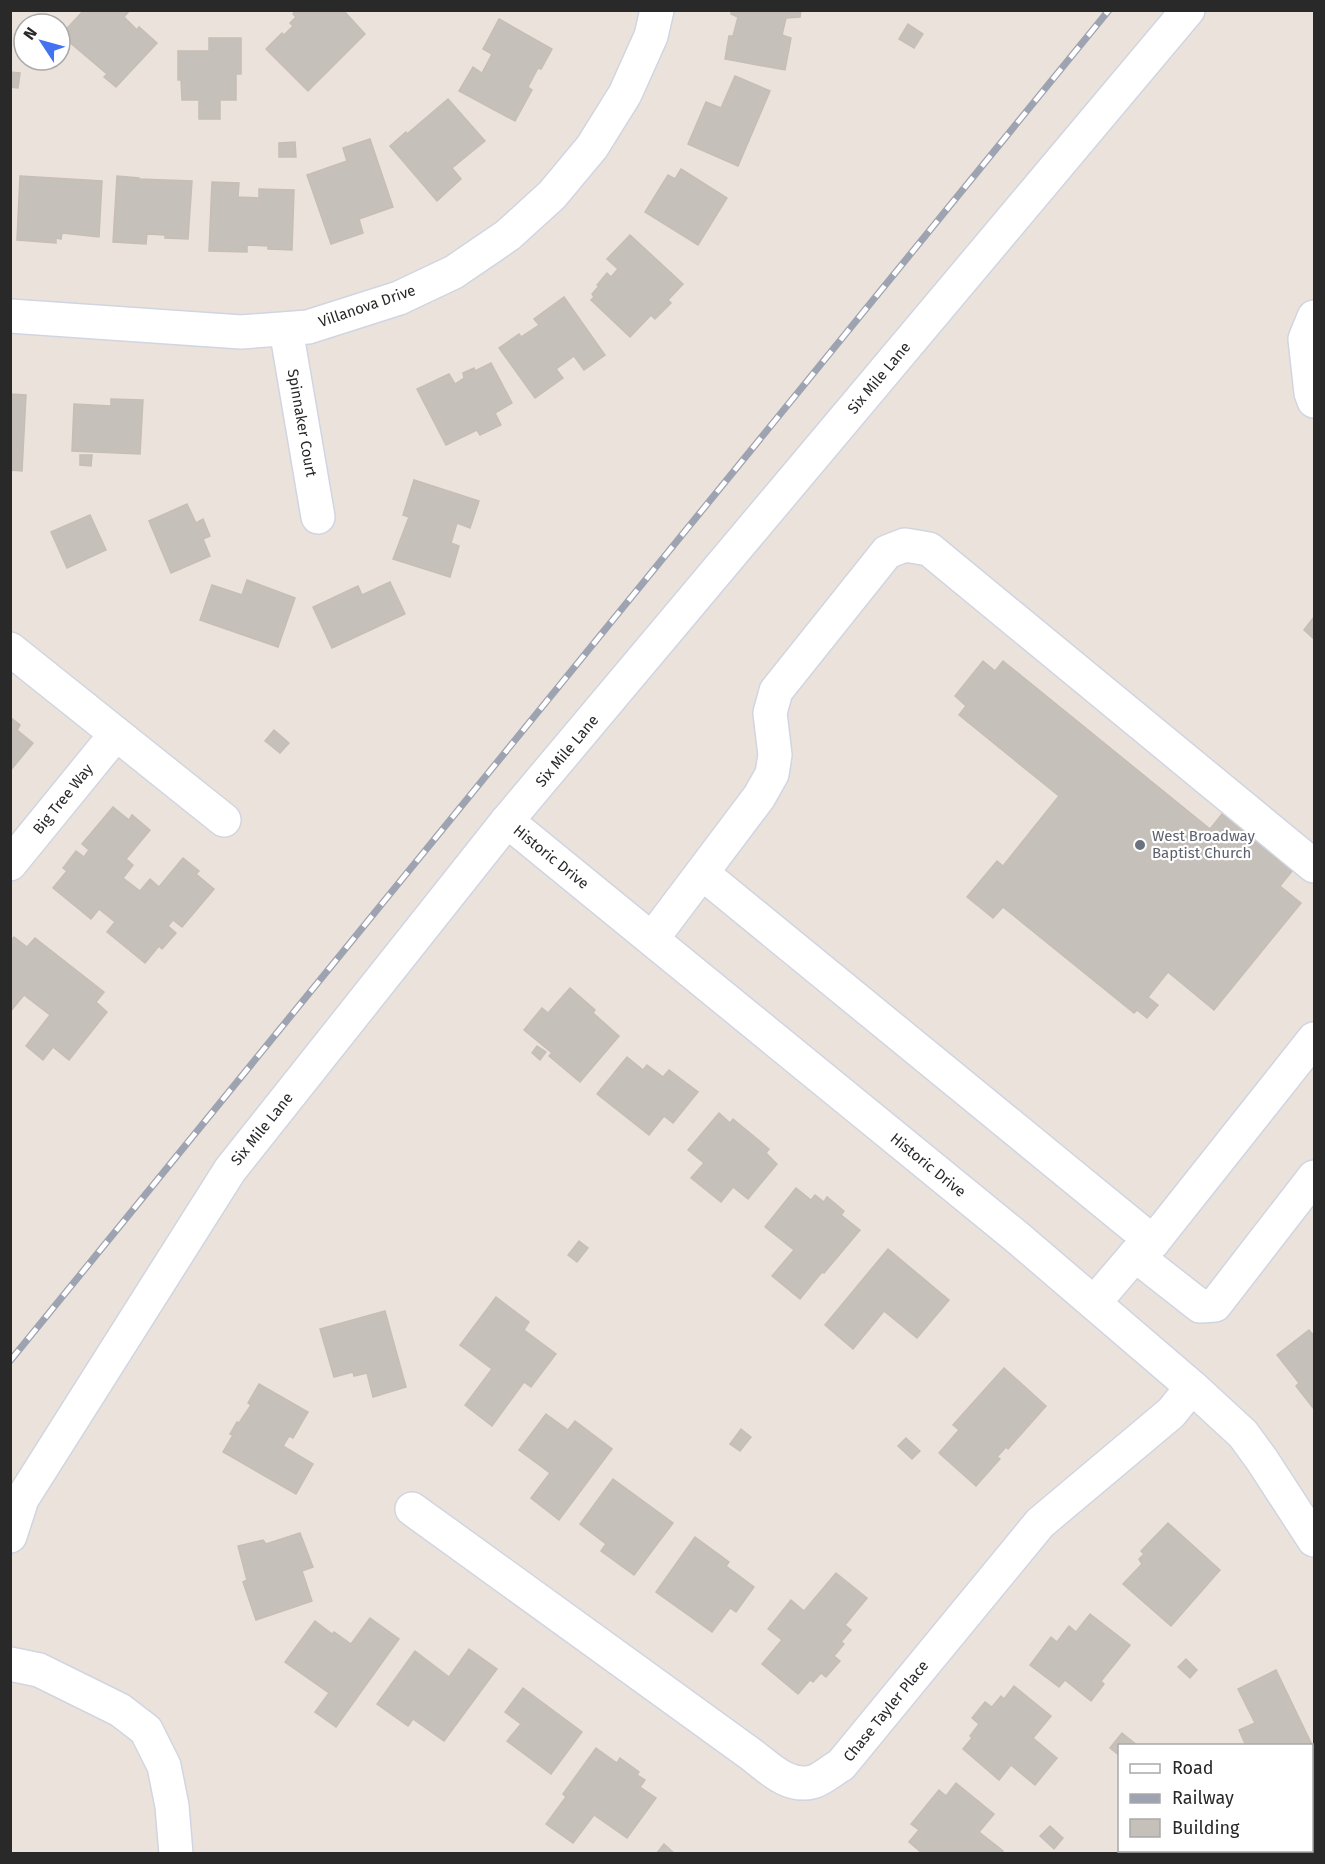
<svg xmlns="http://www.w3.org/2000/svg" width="1325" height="1864" font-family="'Fira Sans',sans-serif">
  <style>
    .building { fill: #c6c0bb; stroke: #c6beb5; stroke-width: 1.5 }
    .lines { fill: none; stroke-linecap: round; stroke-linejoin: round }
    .minor-casing { stroke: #d0d5e1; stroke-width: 36 }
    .minor { stroke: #fff; stroke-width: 33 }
    .rail-casing { stroke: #9ea3b2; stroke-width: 7 }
    .rail { stroke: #fff; stroke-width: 4.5; stroke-dasharray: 14; stroke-linecap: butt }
    .worship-dot { fill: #6b7280; stroke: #fff; stroke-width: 2 }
    .labels { text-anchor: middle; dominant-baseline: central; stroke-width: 4.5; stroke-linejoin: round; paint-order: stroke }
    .street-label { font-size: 15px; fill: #292929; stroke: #fff }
    .worship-label { font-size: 15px; fill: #5b616d; stroke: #fff; text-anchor: start }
  </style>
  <rect width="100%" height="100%" fill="#ebe3db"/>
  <g class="building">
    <polygon points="84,10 130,10 124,17 137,30 139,27 157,43 116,87 104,77 107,74 61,35"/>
    <polygon points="296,10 343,10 365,34 308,91 266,49 282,33 284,35 293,26 290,23 296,17 293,14"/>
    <polygon points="731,10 801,10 800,17 786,18 782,35 791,38 785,70 725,59 729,36 733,36 738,17 731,14"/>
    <polygon points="499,19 552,49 541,69 538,68 528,87 532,90 515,121 459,91 473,67 482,73 492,54 483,49"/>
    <polygon points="908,24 923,34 914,48 899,39"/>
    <polygon points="209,38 241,38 241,74 236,74 236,100 220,100 220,119 199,119 199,100 182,100 181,80 178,80 178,51 209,51"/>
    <polygon points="10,72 20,73 18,88 10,87"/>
    <polygon points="735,76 770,91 738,166 688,144 706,102 721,108"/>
    <polygon points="448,99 485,141 452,168 461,179 437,201 390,146 406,132 407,134"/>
    <polygon points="370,139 393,207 359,219 363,233 331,244 307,175 347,161 343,148"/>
    <polygon points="295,142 296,157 279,157 279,143"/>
    <polygon points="681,169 727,198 698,245 645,212 668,175 675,179"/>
    <polygon points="20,176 102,181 99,237 62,233 61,239 56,238 56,243 17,240"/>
    <polygon points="117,176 139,178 139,179 192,181 188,239 165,238 165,235 147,234 146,244 113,242"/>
    <polygon points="212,182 239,183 238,197 259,198 259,189 294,190 292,250 268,249 268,246 247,245 247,252 209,251"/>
    <polygon points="630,235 683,284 668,300 671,303 655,319 651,315 630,337 591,300 594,297 592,294 599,286 597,285 607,273 611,277 618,269 607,259"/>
    <polygon points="564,297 605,355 584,370 574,356 556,369 563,378 535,398 499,348 519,334 521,337 539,325 534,319"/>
    <polygon points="491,363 512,403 495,413 501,425 480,435 477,430 446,445 417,389 449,374 455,384 464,378 463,373 474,368 475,371"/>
    <polygon points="10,394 26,395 22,471 10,470"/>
    <polygon points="111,399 143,400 140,454 72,451 74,404 111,406"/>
    <polygon points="80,455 92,455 91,466 80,465"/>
    <polygon points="414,480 479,501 470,528 457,523 451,543 459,546 450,577 393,559 409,517 403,515"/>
    <polygon points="187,504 196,523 203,519 210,536 203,539 210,556 171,573 149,521"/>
    <polygon points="90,515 106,550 67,568 51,532"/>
    <polygon points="247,580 295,598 278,647 200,620 212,585 242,595"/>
    <polygon points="390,582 405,614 332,648 313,607 358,586 362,595"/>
    <polygon points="1314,617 1314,639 1304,630"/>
    <polygon points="983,661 995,671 1003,661 1210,829 1222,814 1292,871 1280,886 1301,903 1214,1010 1168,972 1148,997 1158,1005 1147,1018 1137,1010 1134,1013 1003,907 993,918 967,897 997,861 1003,866 1059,796 959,715 966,706 955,696"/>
    <polygon points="10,717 20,725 17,730 33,743 10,771"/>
    <polygon points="274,730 289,743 280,753 265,741"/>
    <polygon points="113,807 129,820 132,815 150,830 126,859 133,865 123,878 140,891 150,879 159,887 183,858 199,871 196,874 214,889 182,927 173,920 168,926 176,933 162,949 159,946 145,963 107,932 115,922 99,909 91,919 53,888 67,871 63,868 76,851 84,857 89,850 82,844"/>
    <polygon points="14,937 27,947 35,938 104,992 96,1002 107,1012 69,1060 53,1047 43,1060 26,1046 50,1015 24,995 10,1012 10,942"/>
    <polygon points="570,988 595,1010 593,1013 619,1036 580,1082 549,1056 552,1053 524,1030 542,1008 548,1013"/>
    <polygon points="537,1046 546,1052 540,1060 532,1053"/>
    <polygon points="627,1057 643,1070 647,1065 663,1077 669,1070 698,1092 673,1123 664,1116 649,1135 597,1094"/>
    <polygon points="719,1113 730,1123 733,1119 769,1149 766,1153 777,1164 748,1199 733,1187 721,1202 691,1178 704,1163 688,1150"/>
    <polygon points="796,1188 811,1200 815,1195 824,1202 827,1197 844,1211 841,1215 860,1230 824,1273 822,1272 800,1299 772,1276 794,1250 765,1227"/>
    <polygon points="579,1241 588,1248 577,1262 568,1255"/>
    <polygon points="888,1249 949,1300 917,1338 884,1311 853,1349 825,1325"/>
    <polygon points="496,1297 529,1322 524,1330 556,1354 531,1387 524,1382 492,1426 465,1405 492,1369 460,1345"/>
    <polygon points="385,1311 406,1387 373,1397 367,1373 354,1376 353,1372 334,1377 320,1329"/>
    <polygon points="1309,1330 1314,1336 1314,1409 1296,1386 1299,1383 1277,1355"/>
    <polygon points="1004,1368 1046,1406 1008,1449 1006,1447 997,1457 1000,1459 976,1486 939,1453 959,1430 953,1425"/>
    <polygon points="259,1384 308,1412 293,1438 289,1436 283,1446 313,1464 296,1494 223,1452 233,1435 230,1434 237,1422 239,1423 251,1405 248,1403"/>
    <polygon points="546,1414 568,1430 575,1421 612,1449 559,1520 531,1498 550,1473 519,1450"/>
    <polygon points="741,1429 751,1437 740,1451 730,1444"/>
    <polygon points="906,1438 920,1451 912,1459 898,1446"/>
    <polygon points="613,1479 673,1523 634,1575 601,1551 606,1544 580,1524"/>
    <polygon points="1168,1523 1220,1570 1171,1626 1123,1584 1142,1564 1139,1559 1144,1554 1141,1551"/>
    <polygon points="300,1533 313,1567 302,1571 312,1601 256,1620 243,1582 247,1580 238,1546 263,1540 266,1544"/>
    <polygon points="695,1537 729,1562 726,1566 754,1587 736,1612 730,1608 712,1632 656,1592"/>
    <polygon points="836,1573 867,1598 845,1625 851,1630 841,1642 844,1644 834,1656 840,1661 826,1677 821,1673 813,1682 810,1680 798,1694 762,1664 782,1640 768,1629 791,1600 804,1611"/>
    <polygon points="1090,1614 1130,1645 1101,1681 1104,1684 1091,1701 1065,1680 1059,1687 1030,1665 1051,1637 1057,1642 1069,1626 1076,1632"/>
    <polygon points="370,1618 399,1639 336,1727 315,1712 329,1693 285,1662 315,1621 332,1634 334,1632 351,1644"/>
    <polygon points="469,1649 497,1669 444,1741 413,1719 408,1726 377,1704 415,1651 449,1677"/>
    <polygon points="1186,1659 1197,1670 1190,1678 1178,1667"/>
    <polygon points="1276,1670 1314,1749 1314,1776 1312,1777 1312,1746 1246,1746 1239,1730 1255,1723 1238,1689"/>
    <polygon points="1014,1686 1051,1716 1033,1738 1057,1758 1035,1785 1011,1765 999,1780 963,1749 972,1738 970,1736 979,1724 972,1718 985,1702 992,1707 1001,1696 1004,1699"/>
    <polygon points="523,1688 582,1732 551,1774 507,1741 521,1724 505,1712"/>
    <polygon points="1122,1733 1137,1745 1120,1746 1120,1756 1110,1748"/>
    <polygon points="596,1748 617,1763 620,1758 639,1772 637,1775 645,1780 640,1787 656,1798 627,1838 594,1815 573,1843 546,1824 566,1797 563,1794"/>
    <polygon points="956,1783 994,1814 979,1832 1003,1851 1001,1854 923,1854 909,1842 919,1830 911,1824 939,1790 946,1796"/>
    <polygon points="1050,1826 1063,1838 1054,1849 1040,1836"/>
    <polygon points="664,1844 675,1854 656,1854"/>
    <polygon points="1200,1850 1223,1850 1220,1854 1203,1854"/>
  </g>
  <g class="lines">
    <g class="minor-casing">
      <g id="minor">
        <polyline points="10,316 241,332 308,327 399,298 454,272 508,235 552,195 592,147 625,94 651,36 657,10"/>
        <polyline points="1314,317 1305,339 1311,393 1314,401"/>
        <polyline points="286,329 318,517"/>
        <polyline points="10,649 224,820"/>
        <polyline points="507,821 1018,1238 1192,1387 1243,1434 1262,1460 1314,1540"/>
        <polyline points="10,864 116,734"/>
        <polyline points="702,873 1153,1242"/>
        <polyline points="652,939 759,797 772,774 775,755 770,713 776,691 887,552 905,545 929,549 1314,866"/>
        <polyline points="1135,1255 1200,1306 1215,1305 1314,1177"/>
        <polyline points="1094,1303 1135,1255 1153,1242 1314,1039"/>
        <path d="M412,1509L752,1755C769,1768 788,1788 812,1782C821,1780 832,1770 841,1765L1040,1523L1171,1413L1192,1387"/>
        <polyline points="10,1536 22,1499 230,1170 507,821 1188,10"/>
        <polyline points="10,1664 39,1670 120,1710 146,1730 164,1766 172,1806 176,1854"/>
      </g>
    </g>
    <use href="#minor" class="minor"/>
    <g class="rail-casing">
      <polyline id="rail" points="10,1361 1109,10"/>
    </g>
    <use href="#rail" class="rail"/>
  </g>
  <circle class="worship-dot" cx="1140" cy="845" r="6"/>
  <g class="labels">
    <g class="street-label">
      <text transform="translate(367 306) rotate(-19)">Villanova Drive</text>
      <text transform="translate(879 378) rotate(-50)">Six Mile Lane</text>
      <text transform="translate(302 423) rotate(80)">Spinnaker Court</text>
      <text transform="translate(567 751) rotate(-50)">Six Mile Lane</text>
      <text transform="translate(63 799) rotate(-51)">Big Tree Way</text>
      <text transform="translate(551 857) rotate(39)">Historic Drive</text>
      <text transform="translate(262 1129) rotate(-51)">Six Mile Lane</text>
      <text transform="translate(928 1165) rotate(39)">Historic Drive</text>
      <text transform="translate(886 1711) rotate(-51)">Chase Tayler Place</text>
    </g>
    <g class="worship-label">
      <text x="1152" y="836">West Broadway<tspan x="1152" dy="17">Baptist Church</tspan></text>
    </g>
  </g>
  <rect width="1325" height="1864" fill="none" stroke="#292929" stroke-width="24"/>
  <rect x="1118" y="1744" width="195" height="108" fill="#ffffff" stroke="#a9a9a9" stroke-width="1.5"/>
  <rect x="1130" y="1764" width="30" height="9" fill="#ffffff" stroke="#a9a9a9" stroke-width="1.5"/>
  <text x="1172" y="1774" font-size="18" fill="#292929">Road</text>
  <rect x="1130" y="1794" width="30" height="9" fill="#9ea3b2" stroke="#a9a9a9" stroke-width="1.5"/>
  <text x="1172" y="1804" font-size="18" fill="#292929">Railway</text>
  <rect x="1130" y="1819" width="30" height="18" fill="#c6c0bb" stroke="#a9a9a9" stroke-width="1.5"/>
  <text x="1172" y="1834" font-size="18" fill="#292929">Building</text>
  <g transform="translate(42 42) rotate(306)"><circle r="28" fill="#ffffff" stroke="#a9a9a9" stroke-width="1.5"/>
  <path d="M0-4.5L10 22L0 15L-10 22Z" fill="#4272f1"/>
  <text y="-9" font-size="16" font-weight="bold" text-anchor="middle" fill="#292929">N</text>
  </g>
</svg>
